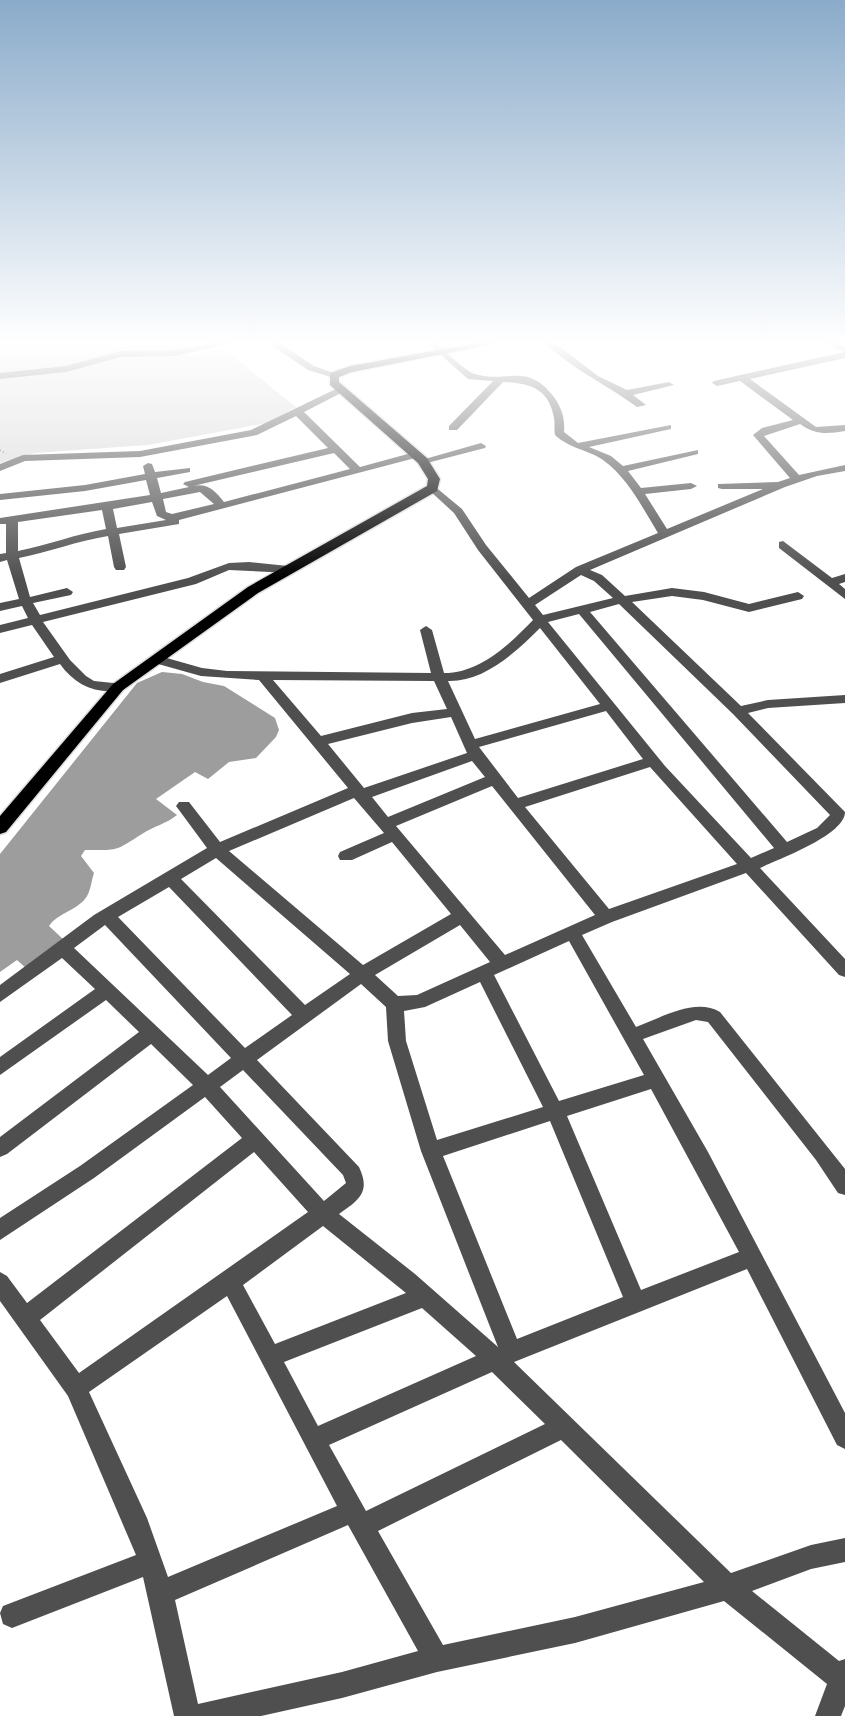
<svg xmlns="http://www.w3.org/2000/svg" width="845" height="1716" font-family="Karla,sans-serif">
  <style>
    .green { fill: #d6d6d6 }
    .water { fill: #9d9d9d }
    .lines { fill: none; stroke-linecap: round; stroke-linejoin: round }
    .major-casing { stroke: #dbdbdb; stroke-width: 3 }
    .path { stroke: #717171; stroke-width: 2; stroke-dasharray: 1 2.5; stroke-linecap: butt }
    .minor { fill: #4f4f4f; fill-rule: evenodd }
    .major { fill: #000; fill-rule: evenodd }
  </style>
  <rect width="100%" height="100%" fill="#fff"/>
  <polygon class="green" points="0,340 172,340 189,356 224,349 296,407 267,423 148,445 35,453 0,463"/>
  <path class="water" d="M162,672L182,674L203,682L224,686L275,718L279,730L276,737L256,758L229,762L208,779L195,772L156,799L177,815C166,824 154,826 142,834C113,852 120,850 85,850L81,856L94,873C91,881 91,892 85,899C75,911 58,913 49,926L64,940L27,969L17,960L0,972V854L137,683Z"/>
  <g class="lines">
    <g class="major-casing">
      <polygon id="major" points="493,340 514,340 352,372 339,377 339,382 427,458 440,479 437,491 258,593 123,690 6,832 0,834 0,816 113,684 248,587 427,486 428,479 418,463 330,385 330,373 350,366"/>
    </g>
    <polyline class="path" points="0,450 6,454"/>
    <g class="minor">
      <polygon points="230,340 248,340 174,356 121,357 66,372 0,379 0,373 66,366 121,351 174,350"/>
      <polygon points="264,340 275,340 314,366 339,375 334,378 308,370"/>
      <path d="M424,340H433C443,348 464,371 475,374C508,384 526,361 554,397C562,409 565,418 564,432L578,443L671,425V429L589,447L611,456L623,466L698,450V454L628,471L641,488L691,483L697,486L691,489L645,494L667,529L763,489H722L718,488V484L778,482L790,478L753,435L762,428L793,420L740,381L717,386L712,383L714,381L844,352L820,340H831L845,346V358L750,379L816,427L845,425V431C827,434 815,435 800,424L764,436L799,475L845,465V471L817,476L785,487L590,570L602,575L625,596L672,588L704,592L749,604L798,592L804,596L802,599L749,612L703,600L672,596L632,602L741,706L768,700L845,695V703L768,708L748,713L845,812C845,835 779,859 760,868L845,959V977L839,975L746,873L612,922L582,935L636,1027C661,1018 695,997 720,1012L845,1169V1195L838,1193L816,1160L708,1022L696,1020L643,1039L708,1152L845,1413V1449L837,1445L747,1269L514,1362L731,1573L811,1545L845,1538V1562L811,1569L752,1591L839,1661L845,1659V1706L841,1716H815L827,1684L724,1601L575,1643L437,1672L342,1698L261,1716H174L143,1577L12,1628L3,1624L0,1613L3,1606L136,1555L68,1396L0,1301V1272L7,1276L27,1303L242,1138L205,1097L94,1178L0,1240V1218L80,1166L193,1085L151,1044L7,1154L0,1157V1137L139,1032L106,1000L0,1075V1057L95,989L62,958L0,1002V985L94,915L207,848L179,810L176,806L179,802H189L220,842L348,788L259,680L201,676L151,662L149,659L156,655L202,668L227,671L431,673L420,630L426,626L432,630L444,673C480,673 510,644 533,620L478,550L454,513L429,490V486L433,485L462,509L486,545L529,598L576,567L658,533C642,507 628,478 603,460C587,449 570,449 555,435C554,430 555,424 554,418C549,388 529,383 503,382L457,430H449V426L493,381L468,379ZM581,575L594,581L613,598L543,615L535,605ZM619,604L733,714L830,815L817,828L787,842L590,612ZM579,614L774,848L751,858L665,766L548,622ZM540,628L600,704L475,739L448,681C484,682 516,652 540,628ZM273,680L434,681L447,709L412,713L321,736ZM606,711L643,759L518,798L479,747ZM451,717L467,753L364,788L328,744L412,723ZM472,761L485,777L388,817L372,797ZM650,767L737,864L609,909L525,807ZM492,786L595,915L505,955L396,826ZM354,798L384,833L340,852L338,856L340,860H352L392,842L451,914L363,965L229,851ZM216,858L350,974L305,1005L181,879ZM169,887L292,1015L245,1048L118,917ZM105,925L231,1058L208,1075L74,948ZM460,925L490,962L417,995L398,996L375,975ZM569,941L644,1075L559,1101L494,975ZM480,982L543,1107L437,1140L406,1041L404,1011L425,1007ZM361,984L386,1007L388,1041L421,1151L498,1347L415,1274L339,1214C359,1200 371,1192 359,1167L257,1060ZM243,1070L343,1175L346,1183L324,1201L220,1087ZM651,1089L739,1252L641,1290L567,1116ZM550,1121L623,1297L517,1339L443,1156ZM254,1152L308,1212L79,1373L40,1320ZM323,1226L406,1293L275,1344L243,1285ZM227,1296L337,1506L168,1577L147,1518L89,1392ZM422,1308L476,1356L318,1426L284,1362ZM492,1372L545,1424L366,1511L329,1445ZM561,1440L704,1582L575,1617L443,1645L378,1531ZM348,1525L418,1651L342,1672L198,1704L175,1600Z"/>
      <path d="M541,340H551L598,376L627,390L669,382L674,385L633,395L646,405L637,407C606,384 570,368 541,340Z"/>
      <path d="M342,386L347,389L345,391L304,412L360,467L415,452L419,453V457L179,520V524L119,534L126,567L124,570H116L114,567L108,536C77,541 49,552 19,558L30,597L67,588L73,592L71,595L33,603L40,615L188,578L229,563L249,562L288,566L292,567V573L229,570L196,584L43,622L70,660L86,676L94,681L123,684L125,687L123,690C96,695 75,685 60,664L0,683V674L54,657L32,625L0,633V625L28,618L22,606L0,611V603L19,599L7,560L0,562V554L6,553V524H0V518L150,495L146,480L85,491L0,500V494L85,485L145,474L143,466L148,463L152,464L155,472L190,468V472L157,478L161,493L189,487L183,484L185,482L328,448L296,416L257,435L140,457L25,461L0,471V464L23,455L140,451L251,430ZM334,453L350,469L224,502C215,491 208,483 193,486ZM200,492L214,504L172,514L166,512L163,499ZM152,502L157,516L166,520L117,528L113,509ZM102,510L106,529C76,534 48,545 18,551V522Z"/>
      <polygon points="481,443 486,446 485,448 423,464 418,461"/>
      <polygon points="783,541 832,578 845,574 845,582 839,584 845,589 845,599 779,548 779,542"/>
    </g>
    <use href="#major" class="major"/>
  </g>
  <linearGradient id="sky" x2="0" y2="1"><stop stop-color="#8aabca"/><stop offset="0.59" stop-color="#fff"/><stop offset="1" stop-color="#fff" stop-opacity="0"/></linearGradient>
  <rect width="845" height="580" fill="url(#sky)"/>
</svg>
